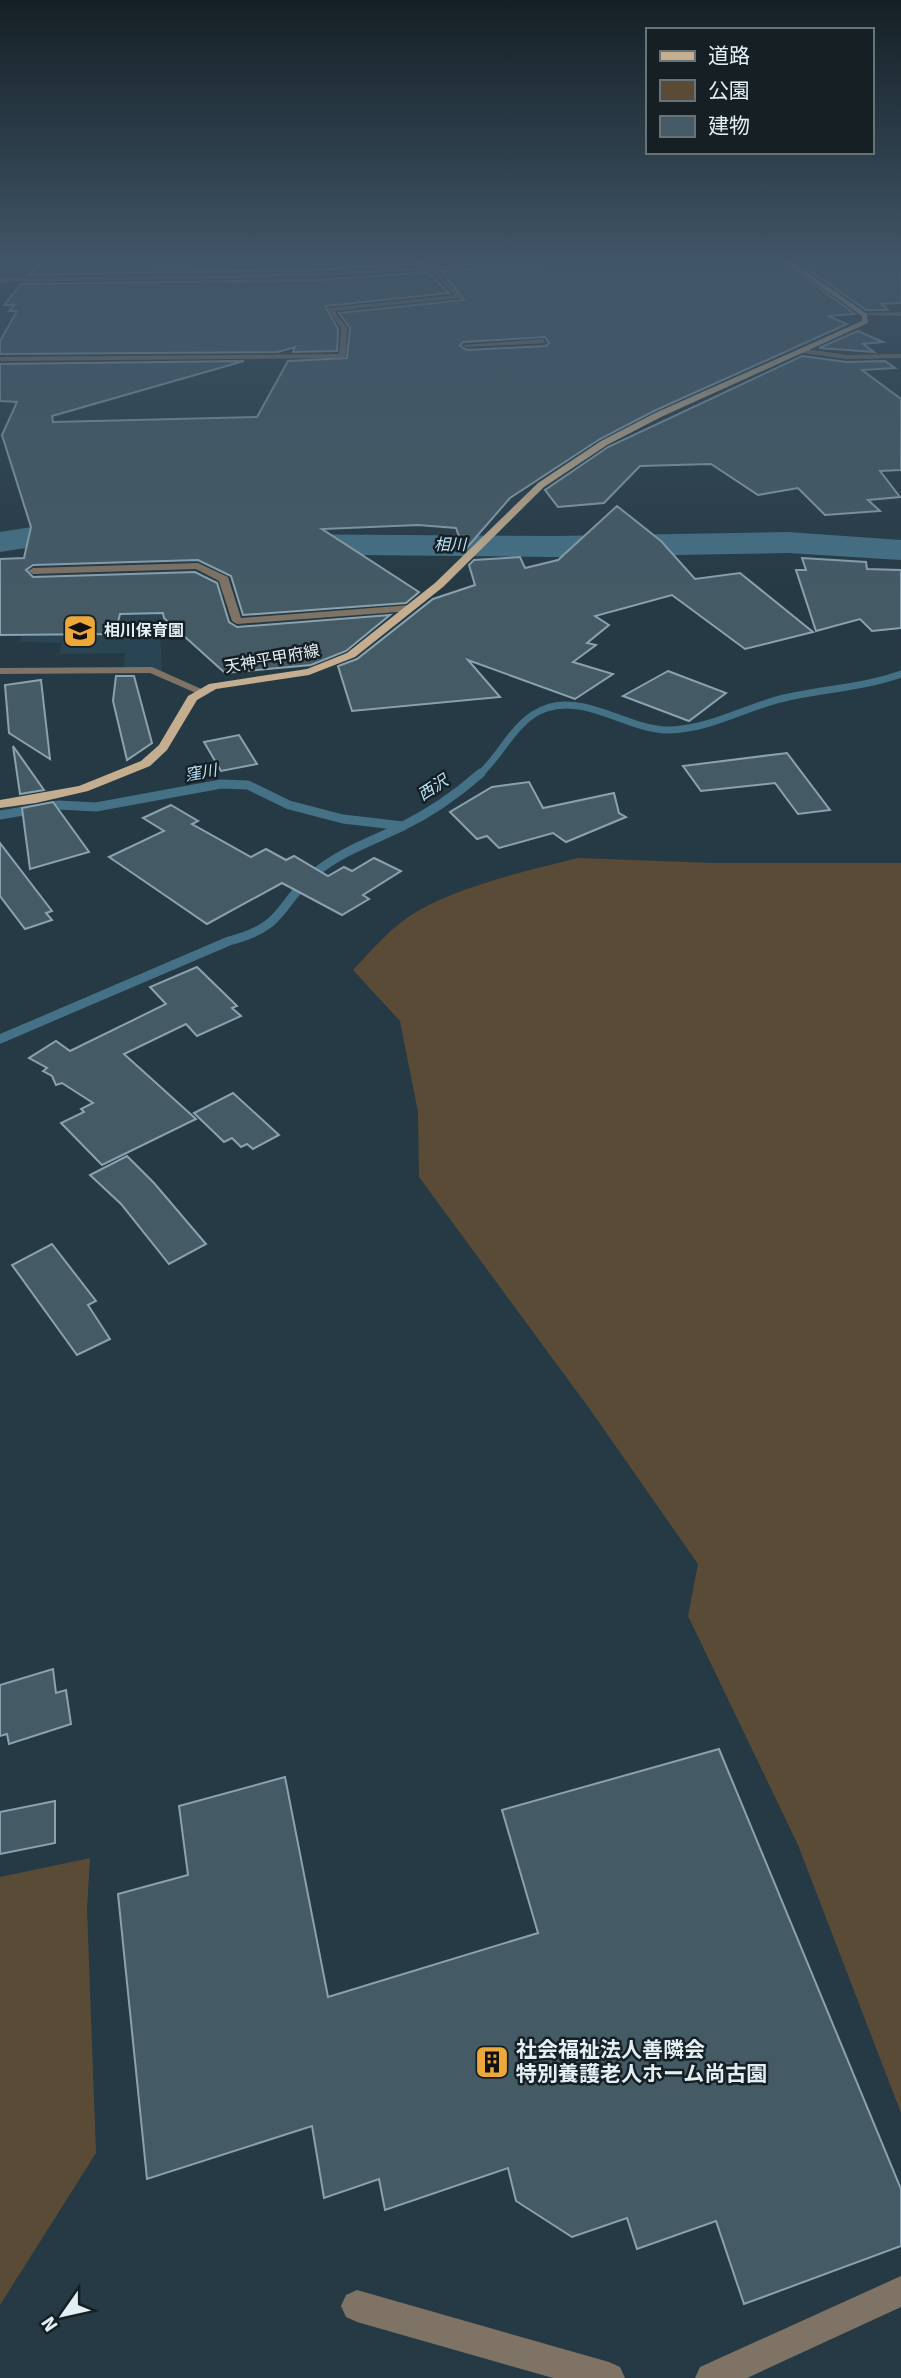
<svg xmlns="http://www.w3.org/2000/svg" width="901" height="2378" font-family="Signika,'Noto Sans JP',sans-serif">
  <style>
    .built { fill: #294553 }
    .green { fill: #5a4b37 }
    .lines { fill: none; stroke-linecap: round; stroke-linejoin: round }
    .stream-far1 { stroke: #457186; stroke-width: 7 }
    .stream { stroke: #457186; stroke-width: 9 }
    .river { fill: #457186; fill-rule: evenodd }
    .building { fill: #445a65; stroke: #8aa2af; stroke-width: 2; fill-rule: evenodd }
    .minor { fill: #7e7364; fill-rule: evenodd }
    .major { fill: #c5ae8f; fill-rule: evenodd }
    .labels { text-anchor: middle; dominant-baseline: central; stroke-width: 5; stroke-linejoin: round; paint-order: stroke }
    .far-water-label { font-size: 16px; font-style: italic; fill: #b8e2f8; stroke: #162024 }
    .far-poi-label { font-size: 16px; font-weight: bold; fill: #e2eff5; stroke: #162024; text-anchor: start }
    .far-street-label { font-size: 16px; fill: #e2eff5; stroke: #162024 }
    .near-poi-label { font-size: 21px; font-weight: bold; fill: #e2eff5; stroke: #162024; text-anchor: start }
  </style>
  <rect width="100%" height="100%" fill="#253a44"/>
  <polygon class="built" points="224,579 229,594 177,599 170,617 172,626 160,627 162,674 124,669 125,653 59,654 62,643 20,642 21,636 0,636 0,598"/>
  <g class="green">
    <path d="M578,858L713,863H901V2113L798,1845L688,1616L698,1564L589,1408L419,1177L418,1112L400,1021L353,970C372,950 392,926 416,912C462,885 527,871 578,858Z"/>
    <polygon points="90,1858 87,1909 96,2153 0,2305 0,1877"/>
  </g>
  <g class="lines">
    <path class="stream-far1" d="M479,775C503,754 515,718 547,708C587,695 627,729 667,730C707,730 742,709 780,699C820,689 862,688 901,674"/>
    <g class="stream">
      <polyline points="0,815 59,805 96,807 221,784 248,785 289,805 343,819 403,826"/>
      <path d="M0,1039L229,941C287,926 276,906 315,873C340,852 372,841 401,827C430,813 457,794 481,773"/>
    </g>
    <g class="river">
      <polygon points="70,521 125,524 130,531 125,538 70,541 0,552 0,532"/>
      <polygon points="788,532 901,540 901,560 788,553 557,557 259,554 247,551 242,544 247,537 259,534 557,536"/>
    </g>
  </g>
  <g class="building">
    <polygon points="44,257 390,257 393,261 521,257 319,270 29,275"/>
    <path d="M588,257H777L855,314L828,316L847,324L654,411L600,439L510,498L464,551L456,528L418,525L322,529L419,592L406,603L243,615L231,576L198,560L33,565L26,570L33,577L195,572L217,583L229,622L237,627L390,615L346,651L311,665L225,673L164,618L163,613L120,614L115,634L0,635V559L24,558L31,527L2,435L17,402L0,401V364L244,361L52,416L53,422L257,417L288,361L347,358L350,328L339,313L464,300L441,271L585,260ZM545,337L549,343L546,346L467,350L460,346L463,342Z"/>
    <polygon points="790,257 901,257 901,303 882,304 888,310 866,310"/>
    <polygon points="428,272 449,293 325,306 338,329 337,351 293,352 295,347 278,352 0,354 0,341 17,311 9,311 14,305 4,305 21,284 319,280"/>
    <polygon points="858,331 883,342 863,344 874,352 819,348"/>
    <polygon points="802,356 847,362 885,361 895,368 862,370 901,399 901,470 880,471 900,497 868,500 880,511 825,515 798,488 758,495 711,464 640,466 604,503 558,507 545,490 608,447"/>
    <polygon points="617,506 661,541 695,579 740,573 813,632 745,649 672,595 595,616 609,625 587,643 596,645 573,662 613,674 575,699 468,660 500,697 352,711 338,666 357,659 433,599 475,585 469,565 474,560 520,557 525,568 558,560"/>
    <polygon points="802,558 866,562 867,569 901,570 901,628 872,631 860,619 816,631 796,570 806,570"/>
    <polygon points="668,671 726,693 689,721 623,696"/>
    <polygon points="116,676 134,676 152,743 127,760 113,701"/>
    <polygon points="41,680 50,759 9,733 5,685"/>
    <polygon points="239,735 257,764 221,771 204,742"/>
    <polygon points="13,746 44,790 20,794"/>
    <polygon points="787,753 830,810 798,814 775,783 701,791 683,766"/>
    <polygon points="529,782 543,808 614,793 619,813 626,817 566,842 553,833 499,848 487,836 477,839 450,812 492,787"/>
    <polygon points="53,802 89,852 30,869 22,808"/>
    <polygon points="171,805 198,821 192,824 251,857 266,849 286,860 294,856 328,876 344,867 352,871 374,858 401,871 363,895 369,899 342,915 282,883 207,924 109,857 164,831 143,818"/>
    <polygon points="0,843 52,911 46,913 52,920 25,929 0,896"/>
    <polygon points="197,967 237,1006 232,1008 241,1016 197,1036 186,1024 124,1054 196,1119 102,1165 61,1123 84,1112 81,1109 93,1103 62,1083 56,1085 52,1076 43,1071 47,1068 29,1058 56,1041 70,1051 166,1004 150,987"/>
    <polygon points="233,1093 279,1135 253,1149 247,1144 241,1147 232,1138 224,1142 194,1113"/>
    <polygon points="127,1156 154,1183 206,1244 169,1264 121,1204 90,1175"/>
    <polygon points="52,1244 96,1301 88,1305 110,1339 77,1355 12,1265"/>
    <polygon points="53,1669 56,1693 66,1690 71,1724 9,1744 7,1734 0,1736 0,1685"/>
    <polygon points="719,1749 901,2189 901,2246 744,2304 716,2221 637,2249 627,2218 572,2237 516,2201 508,2168 385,2210 379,2179 324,2198 312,2126 147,2179 118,1894 188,1875 179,1806 285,1777 328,1997 538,1933 502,1810"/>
    <polygon points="55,1801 55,1843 0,1854 0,1812"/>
  </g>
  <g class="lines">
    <g class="minor">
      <polygon points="558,257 585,257 435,269 462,298 334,311 347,328 346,356 342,358 0,361 0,357 339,354 341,328 327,308 455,295 429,269 319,277 0,282 0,278 319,273"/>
      <polygon points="901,312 901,316 862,315 865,313"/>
      <polygon points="543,339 546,343 467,347 463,345"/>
      <polygon points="805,349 847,355 901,354 901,358 847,359 802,353"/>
      <polygon points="198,563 228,577 241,618 411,605 416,608 411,611 237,624 232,621 219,581 196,569 33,574 28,571 33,568"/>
      <polygon points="152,667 206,691 196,693 150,673 0,674 0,668"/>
      <polygon points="901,2276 901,2307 747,2378 695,2378 700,2367"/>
      <polygon points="357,2290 609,2362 620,2367 625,2378 553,2378 357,2322 346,2317 341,2306 346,2295"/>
    </g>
    <polygon class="major" points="779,257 786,257 867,314 868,323 661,417 607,445 544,487 443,587 355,657 309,675 216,689 197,700 167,750 150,766 88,791 36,803 0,808 0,800 79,786 141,761 159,745 188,696 209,684 307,669 347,653 435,583 538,483 601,441 655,413 862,321 862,316"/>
  </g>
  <linearGradient id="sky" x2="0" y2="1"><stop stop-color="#142025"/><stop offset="0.44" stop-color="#405567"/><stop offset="1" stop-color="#405567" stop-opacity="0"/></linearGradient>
  <rect width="901" height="590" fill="url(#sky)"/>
  <defs>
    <g id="school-square" transform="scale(1.75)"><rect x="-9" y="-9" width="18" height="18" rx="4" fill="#eca93a" stroke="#162024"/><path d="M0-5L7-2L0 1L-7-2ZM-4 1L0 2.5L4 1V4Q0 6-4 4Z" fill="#111"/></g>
    <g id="building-square" transform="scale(1.75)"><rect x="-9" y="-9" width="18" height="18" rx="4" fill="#eca93a" stroke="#162024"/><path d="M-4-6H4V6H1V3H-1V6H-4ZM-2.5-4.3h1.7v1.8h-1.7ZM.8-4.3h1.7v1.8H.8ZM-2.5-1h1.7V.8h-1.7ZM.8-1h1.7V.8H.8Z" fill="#111"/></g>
  </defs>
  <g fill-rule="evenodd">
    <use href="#school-square" x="80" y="631"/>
    <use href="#building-square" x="492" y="2062"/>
  </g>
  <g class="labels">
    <g class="far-water-label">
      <text x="450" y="545">相川</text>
      <text transform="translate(201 773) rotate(-10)">窪川</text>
      <text transform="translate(433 788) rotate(-33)">西沢</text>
    </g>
    <g class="far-poi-label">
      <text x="104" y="631">相川保育園</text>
    </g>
    <g class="far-street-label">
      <text transform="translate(272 659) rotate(-10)">天神平甲府線</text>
    </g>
    <g class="near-poi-label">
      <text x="516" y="2050">社会福祉法人善隣会<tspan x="516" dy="24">特別養護老人ホーム尚古園</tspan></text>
    </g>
  </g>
  <rect x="646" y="28" width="228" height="126" fill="#162024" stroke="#687378" stroke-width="2"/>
  <rect x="660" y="51" width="35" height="10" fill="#c5ae8f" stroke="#687378" stroke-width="2"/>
  <text x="708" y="63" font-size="21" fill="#e2eff5">道路</text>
  <rect x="660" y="80" width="35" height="21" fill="#5a4b37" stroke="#687378" stroke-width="2"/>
  <text x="708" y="98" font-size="21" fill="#e2eff5">公園</text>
  <rect x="660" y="116" width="35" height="21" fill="#445a65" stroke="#687378" stroke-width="2"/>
  <text x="708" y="133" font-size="21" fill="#e2eff5">建物</text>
  <g transform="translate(63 2315) rotate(236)" stroke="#162024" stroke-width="5" paint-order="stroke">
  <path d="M0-5L12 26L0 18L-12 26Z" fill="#e2eff5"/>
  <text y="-10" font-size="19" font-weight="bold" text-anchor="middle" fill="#e2eff5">N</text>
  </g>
</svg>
